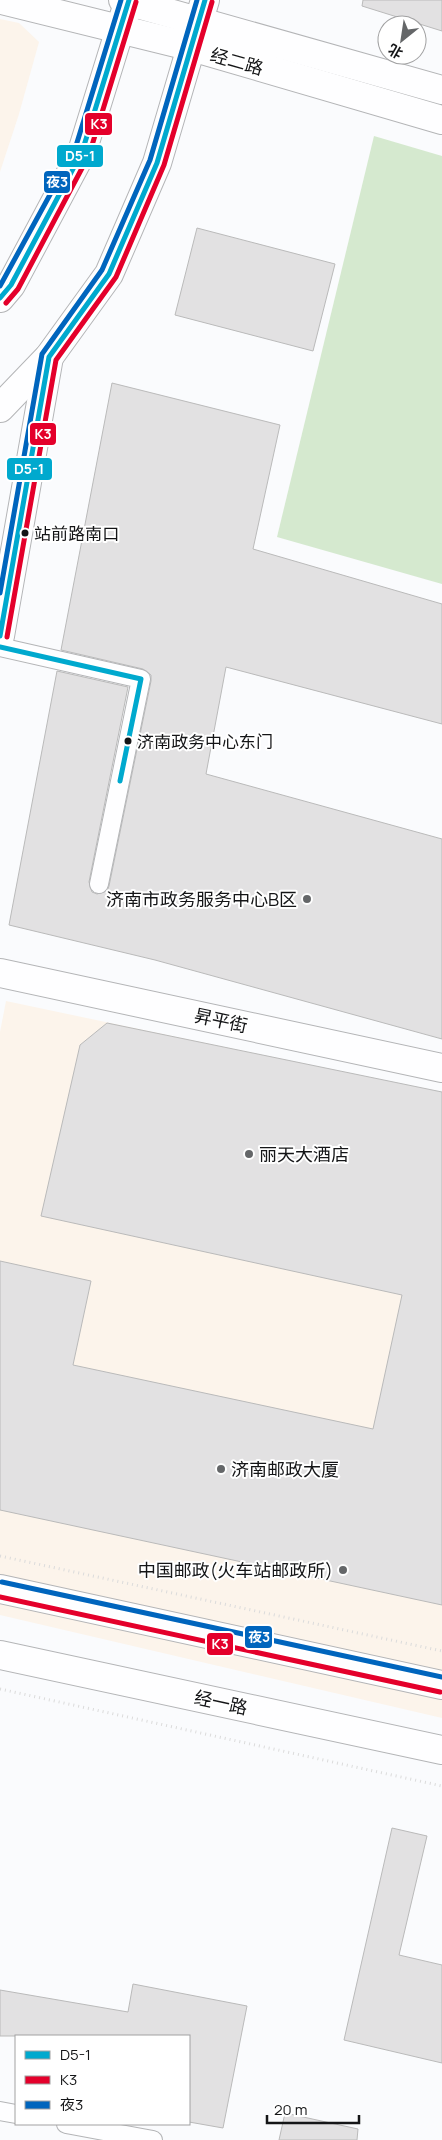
<svg xmlns="http://www.w3.org/2000/svg" width="442" height="2140" font-family="Manrope,'Noto Sans SC',sans-serif">
  <style>
    .commercial { fill: #fcf4eb }
    .green { fill: #d5e9cf }
    .building { fill: #e2e1e2; stroke: #bababa }
    .lines { fill: none; stroke-linecap: round; stroke-linejoin: round }
    .lane-casing { stroke: #b4b5b7; stroke-width: 20 }
    .street-casing { stroke: #b4b5b7; stroke-width: 30 }
    .secondary-casing { stroke: #b4b5b7; stroke-width: 30 }
    .primary-casing { stroke: #b4b5b7; stroke-width: 30 }
    .highway-casing { stroke: #b4b5b7; stroke-width: 30 }
    .path { stroke: #dbdbdb; stroke-width: 3; stroke-dasharray: 1 4; stroke-linecap: butt }
    .lane { stroke: #fefeff; stroke-width: 18 }
    .street { stroke: #fefeff; stroke-width: 28 }
    .secondary { stroke: #fefeff; stroke-width: 28 }
    .primary { stroke: #fefeff; stroke-width: 28 }
    .highway { stroke: #fefeff; stroke-width: 28 }
    .bus-1-casing { stroke: #fff; stroke-width: 9 }
    .bus-2-casing { stroke: #fff; stroke-width: 9 }
    .bus-3-casing { stroke: #fff; stroke-width: 9 }
    .bus-1 { stroke: #00a9ce; stroke-width: 5 }
    .bus-2 { stroke: #e4002b; stroke-width: 5 }
    .bus-3 { stroke: #0065bd; stroke-width: 5 }
    .bus-dot { fill: #141517; stroke: #fff; stroke-width: 2 }
    .poi-dot { fill: #646668; stroke: #fff; stroke-width: 2 }
    .labels { text-anchor: middle; dominant-baseline: central; stroke-width: 4; stroke-linejoin: round; paint-order: stroke }
    .bus-label { font-size: 17px; fill: #141517; stroke: #fff; text-anchor: start }
    .street-label { font-size: 18px; fill: #141517; stroke: #fff }
    .poi-label { font-size: 18px; fill: #141517; stroke: #fff; text-anchor: end }
    .line-badge { stroke: #fff; stroke-width: 2 }
    .badge-label { font-size: 14px; text-anchor: middle; font-weight: bold; fill: #fff }
  </style>
  <rect width="100%" height="100%" fill="#fafbfd"/>
  <g class="commercial">
    <polygon points="0,19 19,23 39,42 19,114 0,172"/>
    <polygon points="6,1001 442,1093 442,1718 0,1615 0,1032"/>
  </g>
  <polygon class="green" points="374,136 442,156 442,584 277,537"/>
  <g class="building">
    <polygon points="363,0 442,0 442,31 362,6"/>
    <polygon points="197,228 335,264 313,351 175,315"/>
    <polygon points="112,383 280,425 253,549 442,604 442,724 226,667 206,774 442,839 442,1039 155,960 9,925 57,671 128,687 89,882 92,892 97,894 107,891 109,886 151,681 151,675 143,669 61,650"/>
    <polygon points="107,1023 442,1092 442,1605 0,1510 0,1261 91,1281 73,1365 373,1429 402,1295 41,1216 80,1045"/>
    <polygon points="392,1828 427,1836 399,1955 442,1965 442,2063 344,2040"/>
    <polygon points="133,1984 247,2006 223,2128 189,2122 189,2036 0,2036 0,1990 128,2012"/>
    <polygon points="285,2113 358,2129 357,2140 279,2140"/>
  </g>
  <g class="lines">
    <g class="lane-casing">
      <g id="lane">
        <polyline points="0,647 141,679 99,884"/>
        <polyline points="0,2111 16,2114"/>
        <polyline points="66,2124 153,2140"/>
      </g>
    </g>
    <g class="street-casing">
      <polyline id="street" points="0,973 442,1068"/>
    </g>
    <g class="secondary-casing">
      <g id="secondary">
        <polyline points="2,0 192,47 442,120"/>
        <polyline points="123,0 442,90"/>
        <polyline points="0,636 49,357"/>
      </g>
    </g>
    <g class="primary-casing">
      <g id="primary">
        <polyline points="0,1589 442,1685"/>
        <polyline points="0,1655 442,1750"/>
      </g>
    </g>
    <g class="highway-casing">
      <g id="highway">
        <polyline points="0,298 11,285 82,152 129,0"/>
        <polyline points="0,408 49,357 109,274 157,163 205,0"/>
      </g>
    </g>
    <g class="path">
      <polyline points="0,1556 442,1651"/>
      <polyline points="0,1689 442,1786"/>
    </g>
    <use href="#lane" class="lane"/>
    <use href="#street" class="street"/>
    <use href="#secondary" class="secondary"/>
    <use href="#primary" class="primary"/>
    <use href="#highway" class="highway"/>
    <g class="bus-1-casing">
      <g id="bus-1">
        <polyline points="0,298 11,285 82,152 129,0"/>
        <polyline points="0,636 49,357 109,274 157,163 205,0"/>
        <polyline points="0,647 141,679 120,781"/>
      </g>
    </g>
    <g class="bus-2-casing">
      <g id="bus-2">
        <polyline points="6,303 18,289 89,155 136,2"/>
        <polyline points="7,637 56,360 116,277 164,165 212,2"/>
        <polyline points="0,1597 440,1692"/>
      </g>
    </g>
    <g class="bus-3-casing">
      <g id="bus-3">
        <polyline points="0,286 75,149 121,0"/>
        <polyline points="0,593 42,354 102,270 150,160 197,0"/>
        <polyline points="2,1582 442,1677"/>
      </g>
    </g>
    <use href="#bus-1" class="bus-1"/>
    <use href="#bus-2" class="bus-2"/>
    <use href="#bus-3" class="bus-3"/>
  </g>
  <g class="bus-dot">
    <circle cx="25" cy="533" r="4.5"/>
    <circle cx="128" cy="741" r="4.5"/>
  </g>
  <g class="poi-dot">
    <circle cx="307" cy="899" r="5"/>
    <circle cx="249" cy="1154" r="5"/>
    <circle cx="221" cy="1469" r="5"/>
    <circle cx="343" cy="1570" r="5"/>
  </g>
  <g class="labels">
    <g class="bus-label">
      <text x="34" y="533">站前路南口</text>
      <text x="137" y="741">济南政务中心东门</text>
    </g>
    <g class="street-label">
      <text transform="translate(237 61) rotate(16)">经二路</text>
      <text transform="translate(221 1020) rotate(12)">昇平街</text>
      <text transform="translate(221 1702) rotate(12)">经一路</text>
    </g>
    <g class="poi-label">
      <text x="297" y="899">济南市政务服务中心B区</text>
      <text x="259" y="1154" text-anchor="start">丽天大酒店</text>
      <text x="231" y="1469" text-anchor="start">济南邮政大厦</text>
      <text x="333" y="1570">中国邮政(火车站邮政所)</text>
    </g>
  </g>
  <g class="line-badge">
    <rect x="84" y="112" width="29" height="24" rx="5" fill="#e4002b"/>
    <rect x="56" y="144" width="48" height="24" rx="5" fill="#00a9ce"/>
    <rect x="43" y="170" width="28" height="24" rx="5" fill="#0065bd"/>
    <rect x="29" y="422" width="28" height="24" rx="5" fill="#e4002b"/>
    <rect x="6" y="457" width="47" height="24" rx="5" fill="#00a9ce"/>
    <rect x="244" y="1625" width="29" height="24" rx="5" fill="#0065bd"/>
    <rect x="206" y="1632" width="28" height="24" rx="5" fill="#e4002b"/>
  </g>
  <g class="badge-label">
    <text x="99" y="129">K3</text>
    <text x="80" y="161">D5-1</text>
    <text x="57" y="187">夜3</text>
    <text x="43" y="439">K3</text>
    <text x="29" y="474">D5-1</text>
    <text x="259" y="1642">夜3</text>
    <text x="220" y="1649">K3</text>
  </g>
  <rect x="15" y="2035" width="175" height="90" fill="#ffffff" stroke="#a1a1a2"/>
  <rect x="25" y="2051" width="25" height="8" fill="#00a9ce" stroke="#a1a1a2"/>
  <text x="60" y="2060" font-size="15" fill="#141517">D5-1</text>
  <rect x="25" y="2076" width="25" height="8" fill="#e4002b" stroke="#a1a1a2"/>
  <text x="60" y="2085" font-size="15" fill="#141517">K3</text>
  <rect x="25" y="2101" width="25" height="8" fill="#0065bd" stroke="#a1a1a2"/>
  <text x="60" y="2110" font-size="15" fill="#141517">夜3</text>
  <g transform="translate(402 40) rotate(210)"><circle r="24" fill="#ffffff" stroke="#a1a1a2"/>
  <path d="M0-4L9 19L0 12L-9 19Z" fill="#646668"/>
  <text y="-8" font-size="14" font-weight="bold" text-anchor="middle" fill="#141517">北</text>
  </g>
  <path d="M267 2115v8h92v-8" fill="none" stroke="#141517" stroke-width="2.5"/>
  <text x="274" y="2115" font-size="15" fill="#141517" stroke="#ffffff" stroke-width="4" paint-order="stroke">20 m</text>
</svg>
